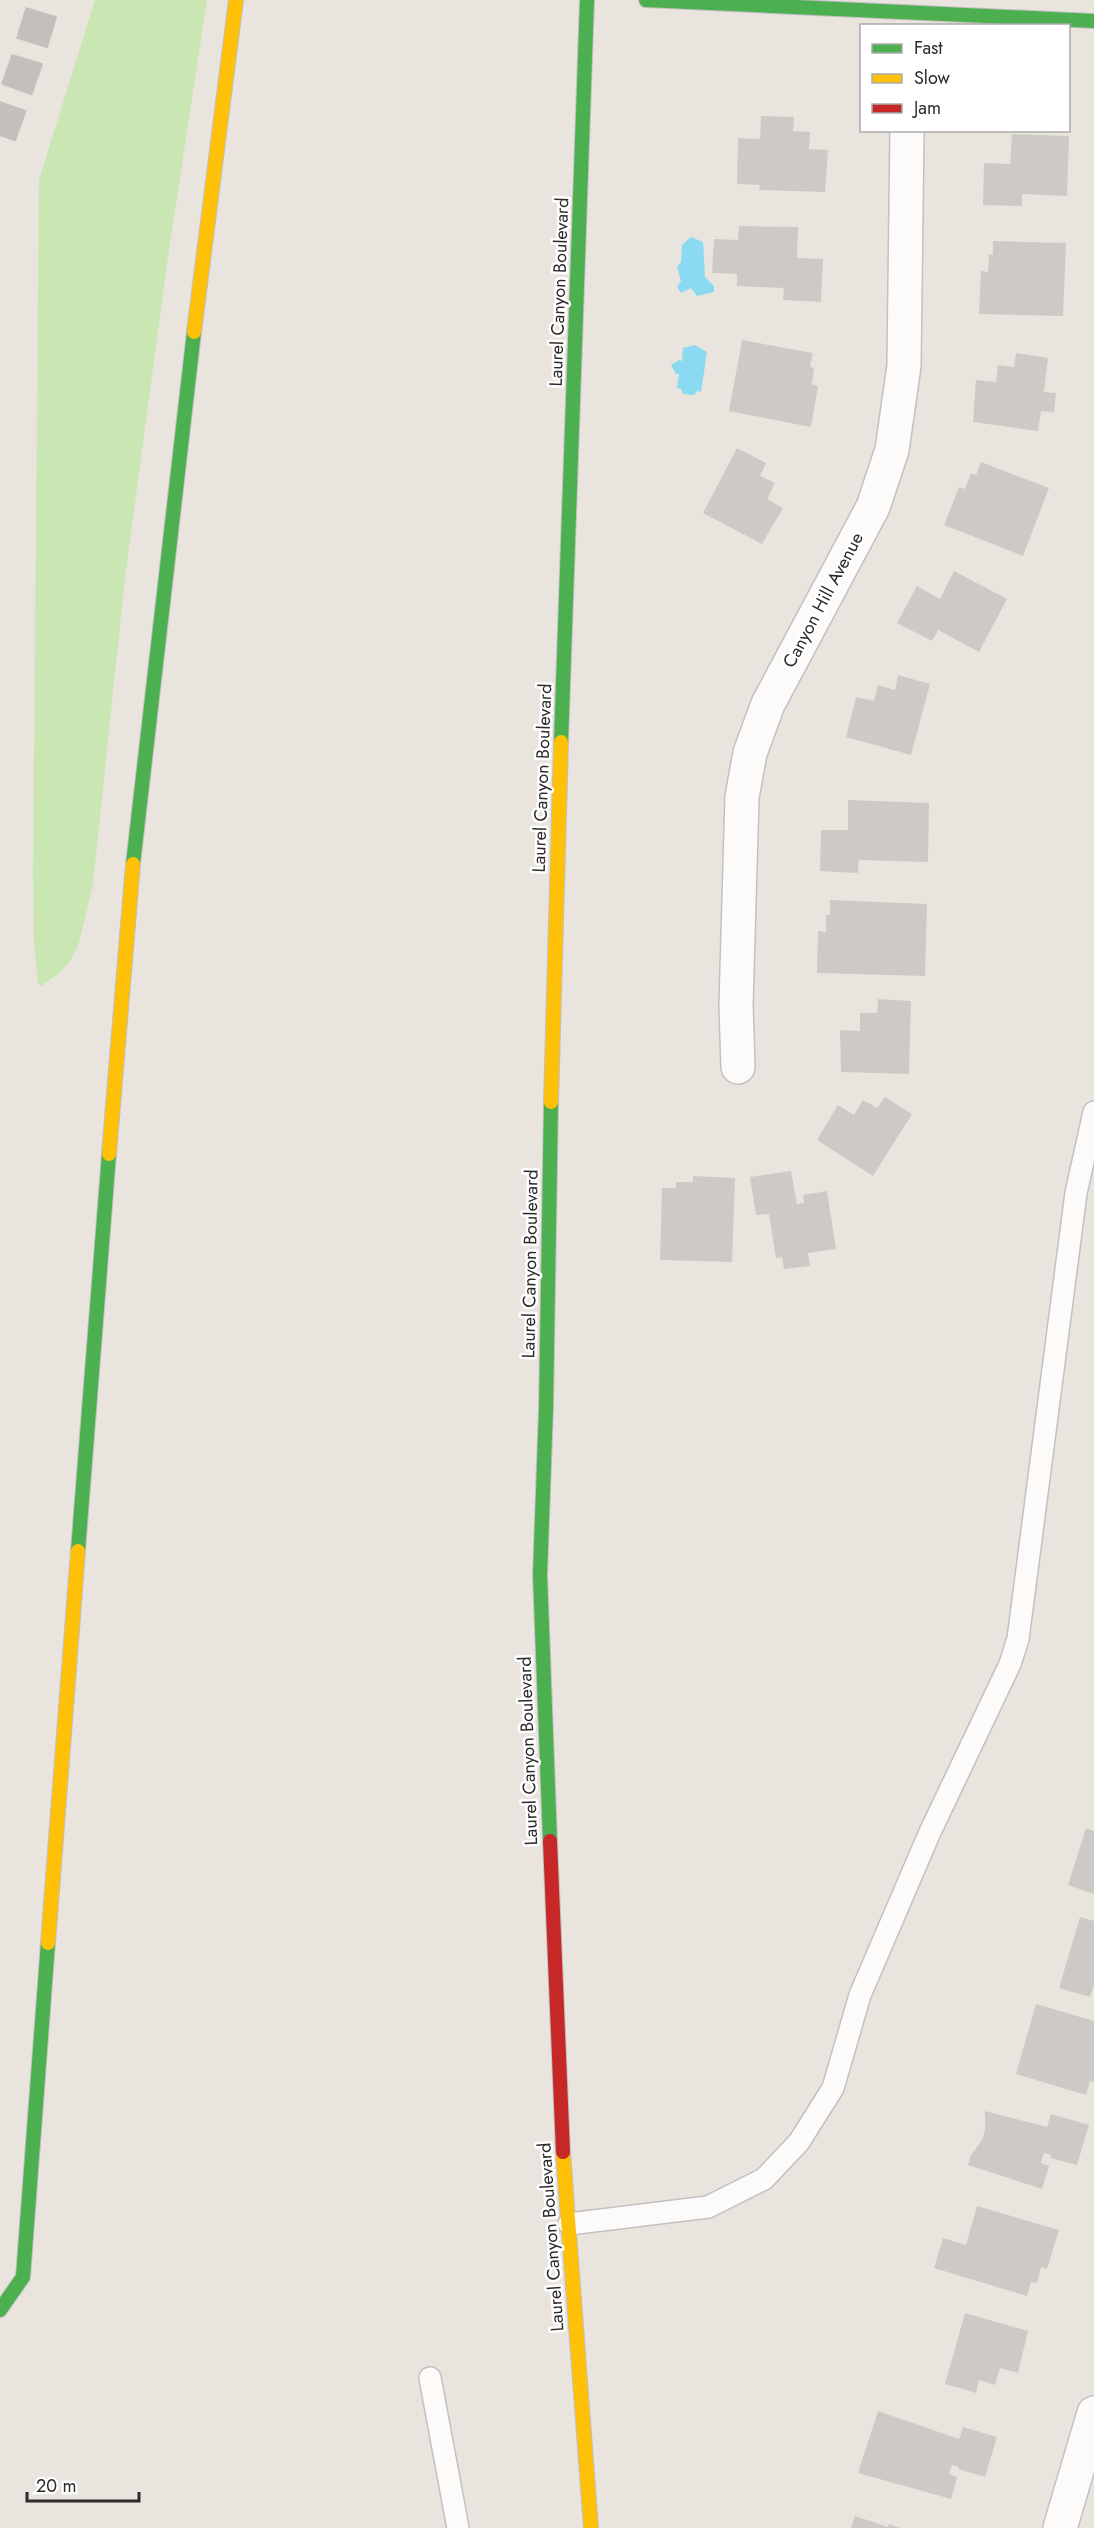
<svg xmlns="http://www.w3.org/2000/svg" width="1094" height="2528" font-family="Jost,sans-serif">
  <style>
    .green { fill: #cae7b3 }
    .water { fill: #8adaf2 }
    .building { fill: #cdcac6 }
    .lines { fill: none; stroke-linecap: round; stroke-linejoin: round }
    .highway-tunnel { stroke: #c3bfba; stroke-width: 33; stroke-dasharray: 33 16; stroke-linecap: butt }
    .lane-casing { stroke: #c2c0c0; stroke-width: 24 }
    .street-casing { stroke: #c2c0c0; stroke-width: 36 }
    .fast-casing { stroke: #c2c0c0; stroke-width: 16 }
    .slow-casing { stroke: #c2c0c0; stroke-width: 16 }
    .jam-casing { stroke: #c2c0c0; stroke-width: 16 }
    .lane { stroke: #fcfbfa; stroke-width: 21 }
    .street { stroke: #fcfbfa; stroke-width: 33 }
    .fast { stroke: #4caf50; stroke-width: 14 }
    .slow { stroke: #ffc107; stroke-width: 14 }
    .jam { stroke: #c62828; stroke-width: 14 }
    .labels { text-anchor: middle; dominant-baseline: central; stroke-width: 5; stroke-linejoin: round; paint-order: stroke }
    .street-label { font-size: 18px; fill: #2a2a2a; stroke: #fff }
  </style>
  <rect width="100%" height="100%" fill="#e9e4de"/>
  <polygon class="green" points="95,0 207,0 168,257 125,578 93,884 79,943 72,958 60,973 41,986 38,983 34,942 33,871 39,180"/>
  <g class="water">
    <polygon points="691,237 703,242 705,277 714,286 714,292 697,296 691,288 681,293 677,287 681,281 677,267 681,262 682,245"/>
    <polygon points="695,345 707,352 701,392 697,391 694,395 683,394 681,389 677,388 679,374 676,374 671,365 679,360 682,361 683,348"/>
  </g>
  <g class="building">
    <polygon points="761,116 794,117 793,131 810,132 809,149 828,150 825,192 759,190 760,185 737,184 738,138 760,139"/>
    <polygon points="1012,134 1069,136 1067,196 1022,194 1022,206 983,205 984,163 1010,164"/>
    <polygon points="739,226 798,227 797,258 823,259 821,302 783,300 784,288 737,286 737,274 712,273 714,239 738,240"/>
    <polygon points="993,241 1066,243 1063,316 979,314 981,271 988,272 989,254 993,255"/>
    <polygon points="742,340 813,353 810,367 814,368 812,384 818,386 811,427 729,411"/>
    <polygon points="1016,353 1048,358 1044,392 1056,393 1054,412 1041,411 1038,431 973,422 976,380 996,382 998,365 1014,367"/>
    <polygon points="737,448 766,463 760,476 775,483 767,499 783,508 762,544 703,513"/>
    <polygon points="981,462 1049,488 1023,556 944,525 959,487 965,489 971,473 976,475"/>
    <polygon points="954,571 1007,599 979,652 938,630 932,641 897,623 917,586 940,599"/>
    <polygon points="898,675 930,684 911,755 846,737 856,697 874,701 878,685 895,690"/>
    <polygon points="848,800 929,803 928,862 859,860 858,873 820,871 821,830 848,830"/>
    <polygon points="830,900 927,904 925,976 817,973 818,931 826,932 826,915 830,915"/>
    <polygon points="878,999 911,1001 909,1074 841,1072 840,1030 860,1031 860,1013 877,1013"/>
    <polygon points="885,1097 912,1114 873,1176 817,1140 838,1105 854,1115 863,1100 877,1108"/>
    <polygon points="791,1171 797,1204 804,1203 803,1195 827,1191 836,1249 808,1253 810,1266 784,1269 782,1257 776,1258 769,1214 756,1215 750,1177"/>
    <polygon points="693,1176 735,1178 732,1262 660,1260 662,1188 676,1188 676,1182 693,1182"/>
    <polygon points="1086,1828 1094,1831 1094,1894 1068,1885"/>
    <polygon points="1080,1917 1094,1921 1094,1985 1090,1997 1059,1988"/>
    <polygon points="1036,2004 1094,2021 1094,2082 1090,2081 1086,2095 1016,2074"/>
    <polygon points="985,2111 1047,2127 1051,2114 1089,2125 1077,2165 1050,2158 1051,2155 1044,2153 1041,2163 1049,2166 1042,2189 968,2165 970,2157 982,2140 985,2130"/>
    <polygon points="977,2206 1059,2230 1047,2269 1041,2267 1037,2283 1031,2282 1027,2296 934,2268 943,2238 966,2245"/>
    <polygon points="965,2313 1028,2331 1018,2373 1000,2368 995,2385 979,2380 976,2393 945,2384"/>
    <polygon points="878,2411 959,2439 963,2427 997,2437 985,2477 958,2469 959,2467 952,2465 949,2474 957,2477 951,2499 858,2473"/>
    <polygon points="855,2516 888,2527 889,2524 900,2528 851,2528"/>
  </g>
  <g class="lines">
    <polyline class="highway-tunnel" points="0,136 25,66 45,0"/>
    <g class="lane-casing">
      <g id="lane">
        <polyline points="569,2224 708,2207 764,2179 799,2142 833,2088 860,1995 930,1832 1010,1664 1018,1639 1076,1193 1094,1112"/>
        <polyline points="430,2378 458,2528"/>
      </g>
    </g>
    <g class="street-casing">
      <g id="street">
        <polyline points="738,1067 736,1005 742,797 750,753 768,704 873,507 892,450 904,366 907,130"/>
        <polyline points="1060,2528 1094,2413"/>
      </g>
    </g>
    <g class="fast-casing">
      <g id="fast">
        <polyline points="646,0 1094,21"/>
        <polyline points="561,742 587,0"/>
        <polyline points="133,864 194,332"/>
        <polyline points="78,1551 109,1154"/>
        <polyline points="550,1841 540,1575 546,1408 551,1102"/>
        <polyline points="0,2310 23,2277 48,1943"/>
      </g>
    </g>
    <g class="slow-casing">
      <g id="slow">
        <polyline points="194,332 236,0"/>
        <polyline points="551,1102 561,742"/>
        <polyline points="109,1154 133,864"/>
        <polyline points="48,1943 78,1551"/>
        <polyline points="563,2152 591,2528"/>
      </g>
    </g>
    <g class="jam-casing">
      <polyline id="jam" points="550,1841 563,2152"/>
    </g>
    <use href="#lane" class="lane"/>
    <use href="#street" class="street"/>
    <use href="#fast" class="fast"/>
    <use href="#slow" class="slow"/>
    <use href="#jam" class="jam"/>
  </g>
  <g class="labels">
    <g class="street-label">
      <text transform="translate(559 292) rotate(-88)">Laurel Canyon Boulevard</text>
      <text transform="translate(823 600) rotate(-62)">Canyon Hill Avenue</text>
      <text transform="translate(542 778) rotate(-88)">Laurel Canyon Boulevard</text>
      <text transform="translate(530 1264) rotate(-89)">Laurel Canyon Boulevard</text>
      <text transform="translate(528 1751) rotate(-92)">Laurel Canyon Boulevard</text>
      <text transform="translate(551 2237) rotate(-94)">Laurel Canyon Boulevard</text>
    </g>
  </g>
  <rect x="860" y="24" width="210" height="108" fill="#ffffff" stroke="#aaaaaa" stroke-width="1.5"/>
  <rect x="872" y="44" width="30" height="9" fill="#4caf50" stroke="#aaaaaa" stroke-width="1.5"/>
  <text x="914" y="54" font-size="18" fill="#2a2a2a">Fast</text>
  <rect x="872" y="74" width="30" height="9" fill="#ffc107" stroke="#aaaaaa" stroke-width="1.5"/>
  <text x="914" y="84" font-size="18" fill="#2a2a2a">Slow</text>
  <rect x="872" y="104" width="30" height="9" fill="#c62828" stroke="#aaaaaa" stroke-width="1.5"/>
  <text x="914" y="114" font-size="18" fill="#2a2a2a">Jam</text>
  <path d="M27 2492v9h112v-9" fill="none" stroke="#2a2a2a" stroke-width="3"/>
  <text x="36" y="2492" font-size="18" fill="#2a2a2a" stroke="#ffffff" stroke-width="4.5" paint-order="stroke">20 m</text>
</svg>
